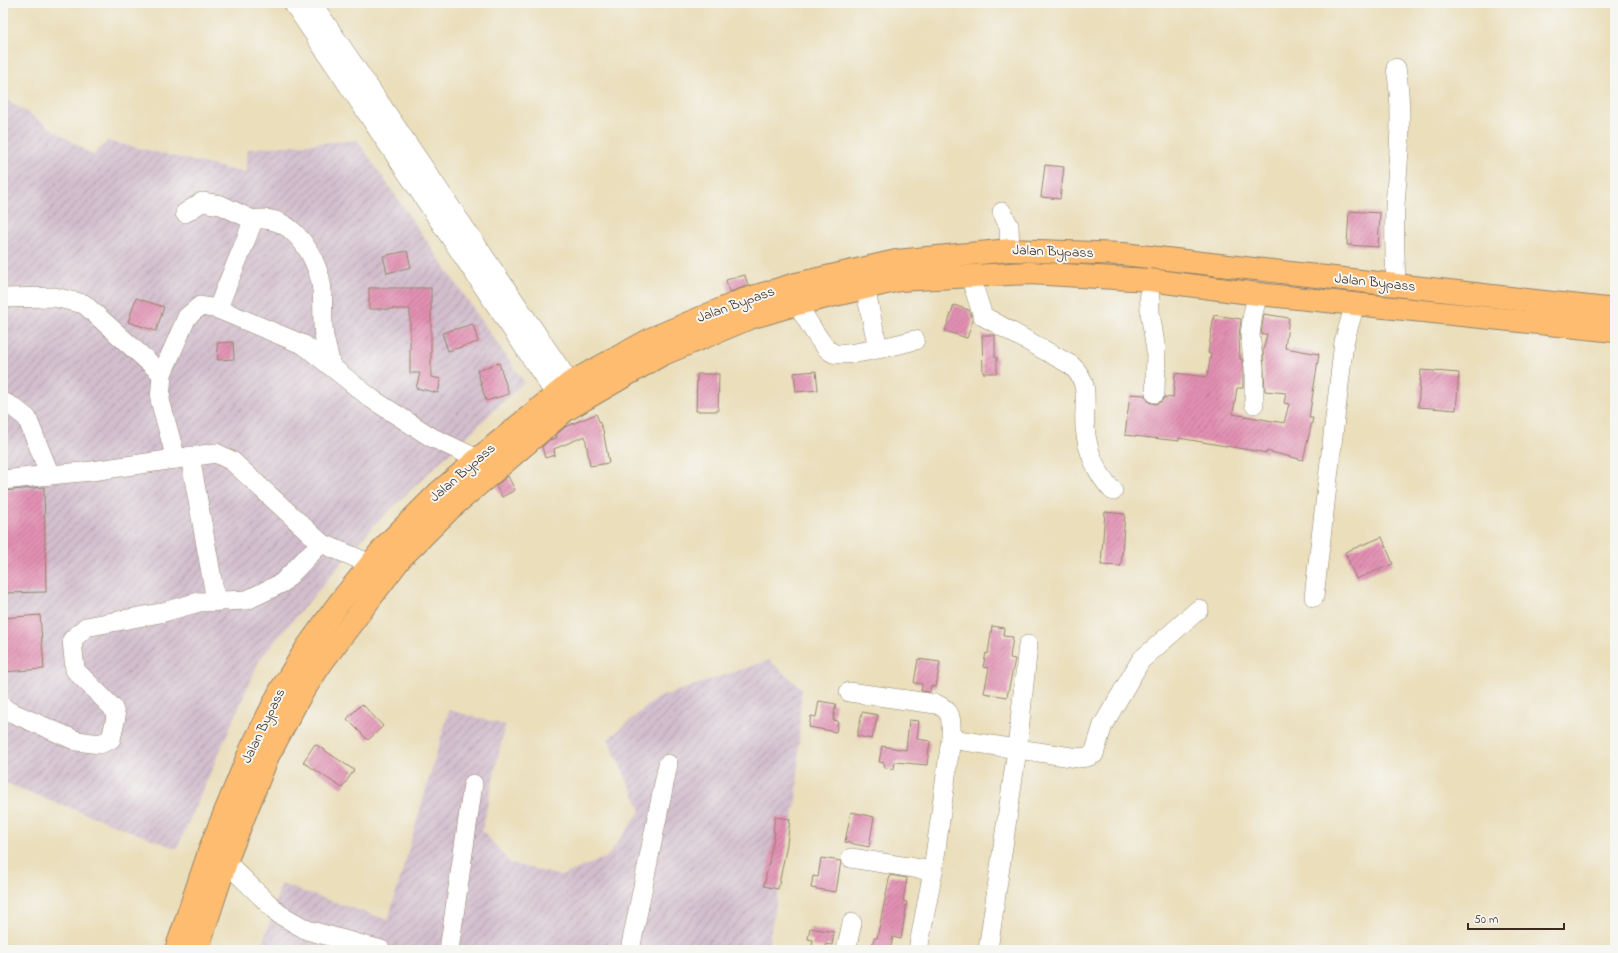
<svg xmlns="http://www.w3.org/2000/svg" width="1618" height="953" font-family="'Indie Flower',sans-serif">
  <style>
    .industrial { fill: url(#industrial-furrows) }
    .building { fill: url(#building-hatch) }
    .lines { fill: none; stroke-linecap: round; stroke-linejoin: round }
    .minor-casing { stroke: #92846c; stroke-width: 20 }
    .highway-casing { stroke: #92846c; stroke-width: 24 }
    .minor { stroke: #fff; stroke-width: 19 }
    .highway { stroke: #fdbc70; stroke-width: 22 }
    .labels { text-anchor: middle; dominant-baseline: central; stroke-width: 4; stroke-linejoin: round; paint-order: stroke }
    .street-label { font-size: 14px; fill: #3b2a1e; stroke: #f6f6f2 }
  </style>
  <defs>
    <pattern id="industrial-furrows" width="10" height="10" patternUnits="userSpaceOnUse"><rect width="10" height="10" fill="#d1bdcc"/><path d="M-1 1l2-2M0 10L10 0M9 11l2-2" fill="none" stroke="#ab9aa5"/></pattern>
    <pattern id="building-hatch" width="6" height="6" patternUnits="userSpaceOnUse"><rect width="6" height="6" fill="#e290b2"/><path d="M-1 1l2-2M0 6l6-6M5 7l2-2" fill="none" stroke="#b87690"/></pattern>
  </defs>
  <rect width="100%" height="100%" fill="#f6f6f2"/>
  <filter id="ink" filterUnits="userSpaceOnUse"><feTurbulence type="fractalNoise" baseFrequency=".025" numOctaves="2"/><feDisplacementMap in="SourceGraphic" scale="8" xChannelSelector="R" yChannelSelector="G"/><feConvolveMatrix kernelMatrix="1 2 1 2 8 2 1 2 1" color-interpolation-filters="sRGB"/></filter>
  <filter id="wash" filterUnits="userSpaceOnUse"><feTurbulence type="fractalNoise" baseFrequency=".012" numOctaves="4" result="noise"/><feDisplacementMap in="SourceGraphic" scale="16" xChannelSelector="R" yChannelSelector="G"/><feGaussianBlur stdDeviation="0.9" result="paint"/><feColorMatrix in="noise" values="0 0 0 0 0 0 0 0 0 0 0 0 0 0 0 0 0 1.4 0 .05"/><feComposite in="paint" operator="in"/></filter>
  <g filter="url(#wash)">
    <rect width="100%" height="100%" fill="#eadebb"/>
    <g class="industrial">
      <polygon points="3,97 94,156 108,141 245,173 248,149 357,140 524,382 374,525 260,659 177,849 3,782"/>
      <polygon points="769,660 801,688 797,795 767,950 261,950 281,884 388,920 449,710 505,725 482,830 510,863 561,876 607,857 641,810 608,739 657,698"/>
    </g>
    <g id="blocks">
      <g class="building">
        <polygon points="1045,165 1064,167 1060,199 1041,197"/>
        <polygon points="1349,211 1380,213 1378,247 1347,245"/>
        <polygon points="407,251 411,267 387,273 383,256"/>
        <polygon points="745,275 748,286 729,292 726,280"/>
        <polygon points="369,288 431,288 431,377 441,379 438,393 416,388 420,373 410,373 410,309 369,309"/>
        <polygon points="136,298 164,307 156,331 128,322"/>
        <polygon points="954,305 969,310 973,320 967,338 945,331"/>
        <polygon points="1264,314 1289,318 1285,348 1319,354 1309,418 1313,418 1303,460 1267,451 1267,453 1179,438 1179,441 1125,435 1130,394 1145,395 1149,402 1155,404 1161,402 1165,397 1173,398 1175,373 1207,377 1211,354 1208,353 1214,315 1241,319 1239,336 1240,359 1242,359 1243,368 1243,388 1237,388 1233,414 1284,423 1289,404 1284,403 1286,393 1265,391 1263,351 1267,334 1261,334"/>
        <polygon points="473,324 478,342 448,351 442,333"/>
        <polygon points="982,335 995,335 995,357 997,357 997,373 983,373"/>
        <polygon points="233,342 234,359 218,360 217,343"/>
        <polygon points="499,363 509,394 486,401 477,370"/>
        <polygon points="1421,370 1459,373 1456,410 1418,407"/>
        <polygon points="816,371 818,390 796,392 794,373"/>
        <polygon points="697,374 719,374 718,411 696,411"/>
        <polygon points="596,414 603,430 609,463 590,466 585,436 554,449 555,455 545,458 542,447 549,440 557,438 556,435 565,427"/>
        <polygon points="508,476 515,490 502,497 496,486"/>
        <polygon points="44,487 46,592 3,593 3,491"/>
        <polygon points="1105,512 1125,514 1121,566 1101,565"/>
        <polygon points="1382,537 1393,564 1356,579 1345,552"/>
        <polygon points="40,615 44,669 3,672 3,618"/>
        <polygon points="992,626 1004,628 1003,636 1013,637 1010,658 1015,659 1007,697 984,693 989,668 983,667 986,653 988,654"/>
        <polygon points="918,659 940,662 936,687 931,686 930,692 921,691 922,684 914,683"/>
        <polygon points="819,701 836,704 833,720 838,721 836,732 809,727 811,716 816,717"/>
        <polygon points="362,704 383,726 368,740 347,719"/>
        <polygon points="862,712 878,715 872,739 857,736"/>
        <polygon points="909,720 919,721 917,739 930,741 927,765 895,762 894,769 885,768 884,763 879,762 882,746 906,750"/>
        <polygon points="315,744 354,770 342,788 303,762"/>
        <polygon points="851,812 874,817 869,847 845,842"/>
        <polygon points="775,817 790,819 787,844 778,889 764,886 775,832 773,832"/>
        <polygon points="821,858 841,861 836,892 811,888 813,876 818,877"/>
        <polygon points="890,875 907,878 903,901 907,902 901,939 893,937 890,950 871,950 874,938 877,938"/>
        <polygon points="810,928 834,932 832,945 826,944 826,948 812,946 813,940 808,939"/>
      </g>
    </g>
  </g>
  <g filter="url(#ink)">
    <use href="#blocks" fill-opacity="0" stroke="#92846c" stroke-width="1"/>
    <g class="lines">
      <g class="minor-casing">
        <g id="minor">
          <polyline points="293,3 564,407"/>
          <polyline points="312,3 579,396"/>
          <path d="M1396,68C1404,114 1398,160 1395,206C1394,232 1395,260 1396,286"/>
          <polyline points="1002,212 1009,226 1010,250"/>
          <path d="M185,213L202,202L221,205L253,220C243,251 228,279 218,309"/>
          <path d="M253,220C288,213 311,247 320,278C325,297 321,317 324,336C326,346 329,356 331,366"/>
          <path d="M970,276L983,316L1071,365C1092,384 1083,401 1085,427C1087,451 1097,474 1113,491"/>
          <polyline points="1149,280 1150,312 1156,351 1155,393"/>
          <polyline points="865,288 878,348"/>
          <polyline points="3,298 54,297 84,304 162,374"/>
          <path d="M797,304C805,315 821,348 833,353C845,358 900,344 915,340"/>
          <polyline points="3,402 13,407 27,418 50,475 92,471 216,453 232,461 321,543 371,564"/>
          <polyline points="1254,404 1254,367 1250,335 1253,313 1258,294"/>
          <polyline points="190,456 216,601"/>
          <polyline points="176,459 160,400 162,374 187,317 200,306 218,309 304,345 372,399 431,437 478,459"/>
          <polyline points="3,480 50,475"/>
          <polyline points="1314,597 1344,342 1355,304"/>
          <path d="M849,692L936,704C954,711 951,721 951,739"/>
          <polyline points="3,707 8,711 77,741 100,744 111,739 116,717 113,708 75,670 72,640 86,627 160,613 199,602 247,600 282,583 321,543"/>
          <polyline points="851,858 933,871"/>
          <polyline points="226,862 279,914 307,930 381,950"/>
          <polyline points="449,950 473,784"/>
          <polyline points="630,950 668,764"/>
          <polyline points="846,950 852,923"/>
          <polyline points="918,950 933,871 951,739 1078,758 1087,757 1094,754 1103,725 1141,660 1199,609"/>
          <polyline points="988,950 1017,750 1028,645"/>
        </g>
      </g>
      <g class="highway-casing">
        <g id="highway">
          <polyline points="176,950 211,846 251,749 280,691 307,647 339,603 386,545 438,493 478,459 570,383 653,338 743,300 792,285 896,261 1010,250 1123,254 1615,310"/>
          <polyline points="197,950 226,862 268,756 300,696 323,661 401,558 451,508 566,410 661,355 750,318 797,304 899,280 1029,273 1149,280 1258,294 1615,331"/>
        </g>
      </g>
      <use href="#minor" class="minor"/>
      <use href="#highway" class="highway"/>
    </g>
  </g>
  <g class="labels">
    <g class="street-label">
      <text transform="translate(1053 252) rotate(2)">Jalan Bypass</text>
      <text transform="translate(1375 283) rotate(6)">Jalan Bypass</text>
      <text transform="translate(736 305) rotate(-20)">Jalan Bypass</text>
      <text transform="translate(463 473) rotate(-41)">Jalan Bypass</text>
      <text transform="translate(264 726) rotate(-64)">Jalan Bypass</text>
    </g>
  </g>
  <rect width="1618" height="953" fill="none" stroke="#f6f6f2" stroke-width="16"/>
  <path d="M1468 923v6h96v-6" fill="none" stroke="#3b2a1e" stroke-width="2"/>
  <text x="1474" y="923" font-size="12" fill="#3b2a1e" stroke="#f6f6f2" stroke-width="3" paint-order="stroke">50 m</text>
</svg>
